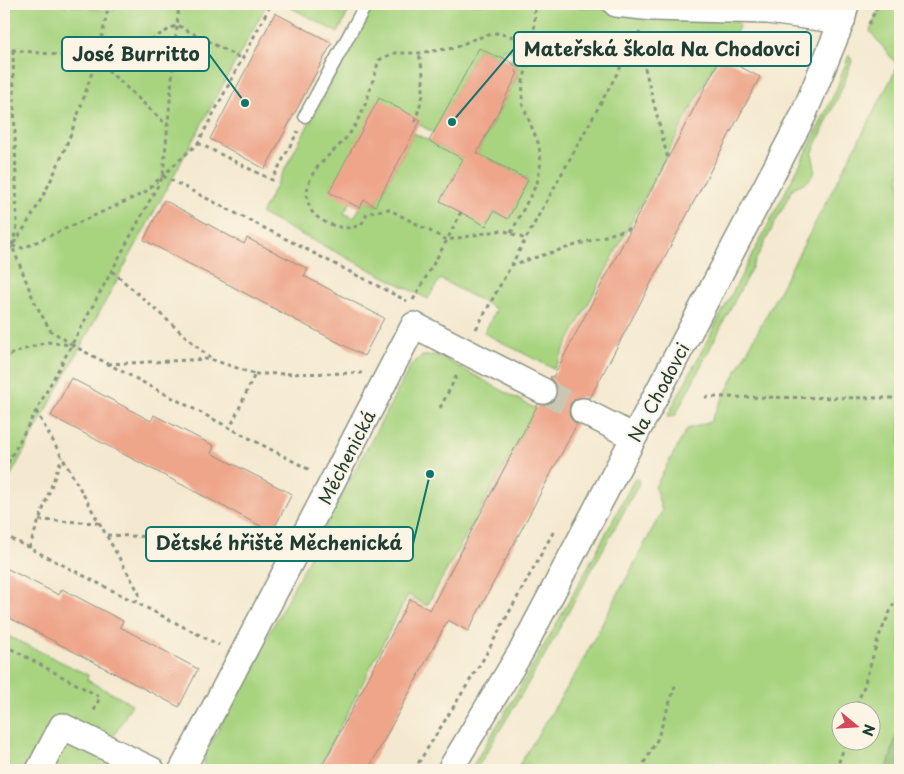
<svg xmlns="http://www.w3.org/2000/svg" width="904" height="774" font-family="'Playpen Sans',sans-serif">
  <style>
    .green { fill: #a8d480; stroke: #64885a; fill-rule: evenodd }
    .forest { fill: #86b66e; stroke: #527a51 }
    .building { fill: #eea58a }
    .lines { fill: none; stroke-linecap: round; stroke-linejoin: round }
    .minor-tunnel { stroke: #c9c7b1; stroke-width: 25; stroke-dasharray: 25 12; stroke-linecap: butt }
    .service-casing { stroke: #8a9382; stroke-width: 15 }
    .minor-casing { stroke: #8a9382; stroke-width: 28 }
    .path { stroke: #8a9382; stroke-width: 3; stroke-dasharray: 4 4; stroke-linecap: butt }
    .service { stroke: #fff; stroke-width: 12 }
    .minor { stroke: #fff; stroke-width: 25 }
    .labels { text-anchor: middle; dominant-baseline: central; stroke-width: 4; stroke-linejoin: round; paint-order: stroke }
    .street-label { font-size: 18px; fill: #1f3d34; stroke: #fcf5e5 }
    .leader { fill: none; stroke: #0f766e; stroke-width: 2 }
    .callout-dot { fill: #0f766e; stroke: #fcf5e5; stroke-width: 2 }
    .callout { fill: #fcf5e5; stroke: #0f766e; stroke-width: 2 }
    .callout-label { font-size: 19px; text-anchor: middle; font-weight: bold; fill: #1f3d34 }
  </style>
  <rect width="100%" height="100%" fill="#fcf5e5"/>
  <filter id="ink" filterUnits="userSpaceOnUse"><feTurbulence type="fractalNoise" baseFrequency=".02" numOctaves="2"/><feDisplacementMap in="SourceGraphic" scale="10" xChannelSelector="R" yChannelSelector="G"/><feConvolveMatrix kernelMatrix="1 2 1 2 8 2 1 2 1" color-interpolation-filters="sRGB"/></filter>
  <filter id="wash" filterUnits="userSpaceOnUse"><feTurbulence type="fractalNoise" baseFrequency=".0096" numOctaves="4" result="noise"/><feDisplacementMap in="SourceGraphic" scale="20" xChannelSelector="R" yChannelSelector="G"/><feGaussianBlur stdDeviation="1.12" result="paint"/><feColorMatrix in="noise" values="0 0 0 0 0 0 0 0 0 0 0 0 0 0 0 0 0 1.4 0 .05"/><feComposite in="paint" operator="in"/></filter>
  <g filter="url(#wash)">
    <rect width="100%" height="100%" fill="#f4e9d0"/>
    <g class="green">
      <polygon points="4,4 55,4 114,11 116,4 267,4 4,488"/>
      <polygon points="284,4 352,4 338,33"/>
      <path d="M375,4H538L736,19L739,27L724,58L719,56L554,369L484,333L496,309L440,279L428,299L261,214L370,8ZM479,48L499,58L504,48L514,53L507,68L514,64L518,67L516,72L518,74L476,155L487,161L489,159L528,179L508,218L494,211L486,225L483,169L414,133L375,206L364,200L354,218L344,213L350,203L415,122L434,133Z"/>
      <path d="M881,4H900V721L887,770H516L576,673L662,511L655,487L687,429L710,422L898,66L870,31ZM842,712H872V742H842Z"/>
      <polygon points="849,55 852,61 842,88 812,154 815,167 814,174 808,181 793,188 675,416 667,417 809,147 836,90"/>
      <polygon points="434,355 443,358 536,409 427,606 408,595 318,770 206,770 204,764 206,753 411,365 422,356"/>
      <path d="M635,478L638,479L639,484L542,660L476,770H470C529,675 584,577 635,478Z"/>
      <polygon points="4,634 88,675 87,680 132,704 100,761 116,770 4,770"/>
    </g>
    <polygon class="forest" points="900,721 900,770 887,770"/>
    <g id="blocks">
      <g class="building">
        <polygon points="275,13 332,43 265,169 210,139"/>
        <polygon points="479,48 499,58 500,56 518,67 516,72 518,73 477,153 528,180 508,219 494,211 486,226 440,201 463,159 429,141"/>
        <polygon points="721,57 760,77 590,398 582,397 575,399 570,404 569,412 571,419 577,424 468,631 448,620 368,770 320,770 410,599 430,610 538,404 544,405 550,403 556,398 557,390 555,383 550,378 551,376 553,377"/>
        <polygon points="379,98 421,120 375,206 364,200 360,208 329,192"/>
        <polygon points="164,200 244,244 247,238 308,269 304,276 384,318 364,356 144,240"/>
        <polygon points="71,378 151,421 154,415 214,446 211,453 292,494 272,532 51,416"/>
        <polygon points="4,567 59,595 62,589 123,621 120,627 198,669 179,707 4,615"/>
      </g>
    </g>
  </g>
  <g filter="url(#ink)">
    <use href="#blocks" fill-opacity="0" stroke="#8a9382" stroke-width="1"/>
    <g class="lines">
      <polyline class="minor-tunnel" points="543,391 583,411"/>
      <g class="service-casing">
        <polyline id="service" points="305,116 366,4"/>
      </g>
      <g class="minor-casing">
        <g id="minor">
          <polyline points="616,4 653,8 768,11 842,21"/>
          <polyline points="583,411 634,437"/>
          <polyline points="39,770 62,726 152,770"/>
          <polyline points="182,770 414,325 543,391"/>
          <polyline points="450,770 522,650 803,116 842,21 846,4"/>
        </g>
      </g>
      <g class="path">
        <polyline points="869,24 878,4"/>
        <polyline points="637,37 668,159"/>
        <polyline points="4,49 96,59 120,57 177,25 242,59"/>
        <polyline points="13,50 17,226 12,246 35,303 50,330 71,344"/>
        <polyline points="96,59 168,126"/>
        <polyline points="415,122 423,95 423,74 419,53"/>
        <polyline points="198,143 272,180 298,131"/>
        <polyline points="163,176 407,301"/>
        <path d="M461,212L447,240L388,209L367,213C366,216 364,221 362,223C350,234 322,224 313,213C310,210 307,200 307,195C308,165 334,155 349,134C352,131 355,126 357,121C368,103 372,81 379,60L394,53H419L454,48L474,39L496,33L534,41L554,56"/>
        <polyline points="511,233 537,183 541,162 539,145 522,103 523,81 534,41 535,4"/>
        <polyline points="12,246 23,248 144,193 198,143 269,8 277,4"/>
        <path d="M4,256C48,202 76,126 96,59C101,41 105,22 109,4"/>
        <polyline points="511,265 631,228"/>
        <polyline points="112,271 210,358"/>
        <polyline points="413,300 447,240 503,230 525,239"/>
        <polyline points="476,329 640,32"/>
        <polyline points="4,354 12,353"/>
        <polyline points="4,361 13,353 47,342 72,345 310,470"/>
        <polyline points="108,364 210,359 255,374 230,428"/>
        <polyline points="255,374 362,373"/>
        <polyline points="705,397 900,398"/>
        <polyline points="440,408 457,375"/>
        <polyline points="36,411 139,593 136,602"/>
        <polyline points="4,470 163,176 179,4"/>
        <polyline points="39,520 99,523"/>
        <polyline points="4,535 219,645"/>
        <polyline points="107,535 273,542"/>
        <polyline points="29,548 62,457"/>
        <polyline points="4,645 100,697 93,713"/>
        <polyline points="854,712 864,686 879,636 900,590"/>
        <polyline points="414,770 484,658 555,529"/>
        <polyline points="640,770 657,740 676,683"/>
        <polyline points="836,770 846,742"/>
      </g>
      <use href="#service" class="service"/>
      <use href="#minor" class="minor"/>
    </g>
  </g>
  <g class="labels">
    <g class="street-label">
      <text transform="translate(658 392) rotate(-62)">Na Chodovci</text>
      <text transform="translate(346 457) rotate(-63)">Měchenická</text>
    </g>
  </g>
  <path class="leader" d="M452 122L514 49M245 103L209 54M430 474L413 544"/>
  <g class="callout-dot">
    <circle cx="452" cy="122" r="5"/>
    <circle cx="245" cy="103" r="5"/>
    <circle cx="430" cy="474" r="5"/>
  </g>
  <g class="callout">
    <rect x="514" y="32" width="297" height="34" rx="5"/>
    <rect x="62" y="37" width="147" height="34" rx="5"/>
    <rect x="146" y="527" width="267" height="34" rx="5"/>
  </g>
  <g class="callout-label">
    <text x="662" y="56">Mateřská škola Na Chodovci</text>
    <text x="136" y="61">José Burritto</text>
    <text x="279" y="550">Dětské hřiště Měchenická</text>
  </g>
  <rect width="904" height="774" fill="none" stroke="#fcf5e5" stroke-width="20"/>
  <g transform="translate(856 726) rotate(108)"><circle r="24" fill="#fcf5e5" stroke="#a4ab9e"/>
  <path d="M0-4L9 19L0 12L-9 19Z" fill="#d1495b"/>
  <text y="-8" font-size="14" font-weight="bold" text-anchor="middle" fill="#1f3d34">N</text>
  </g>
</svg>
